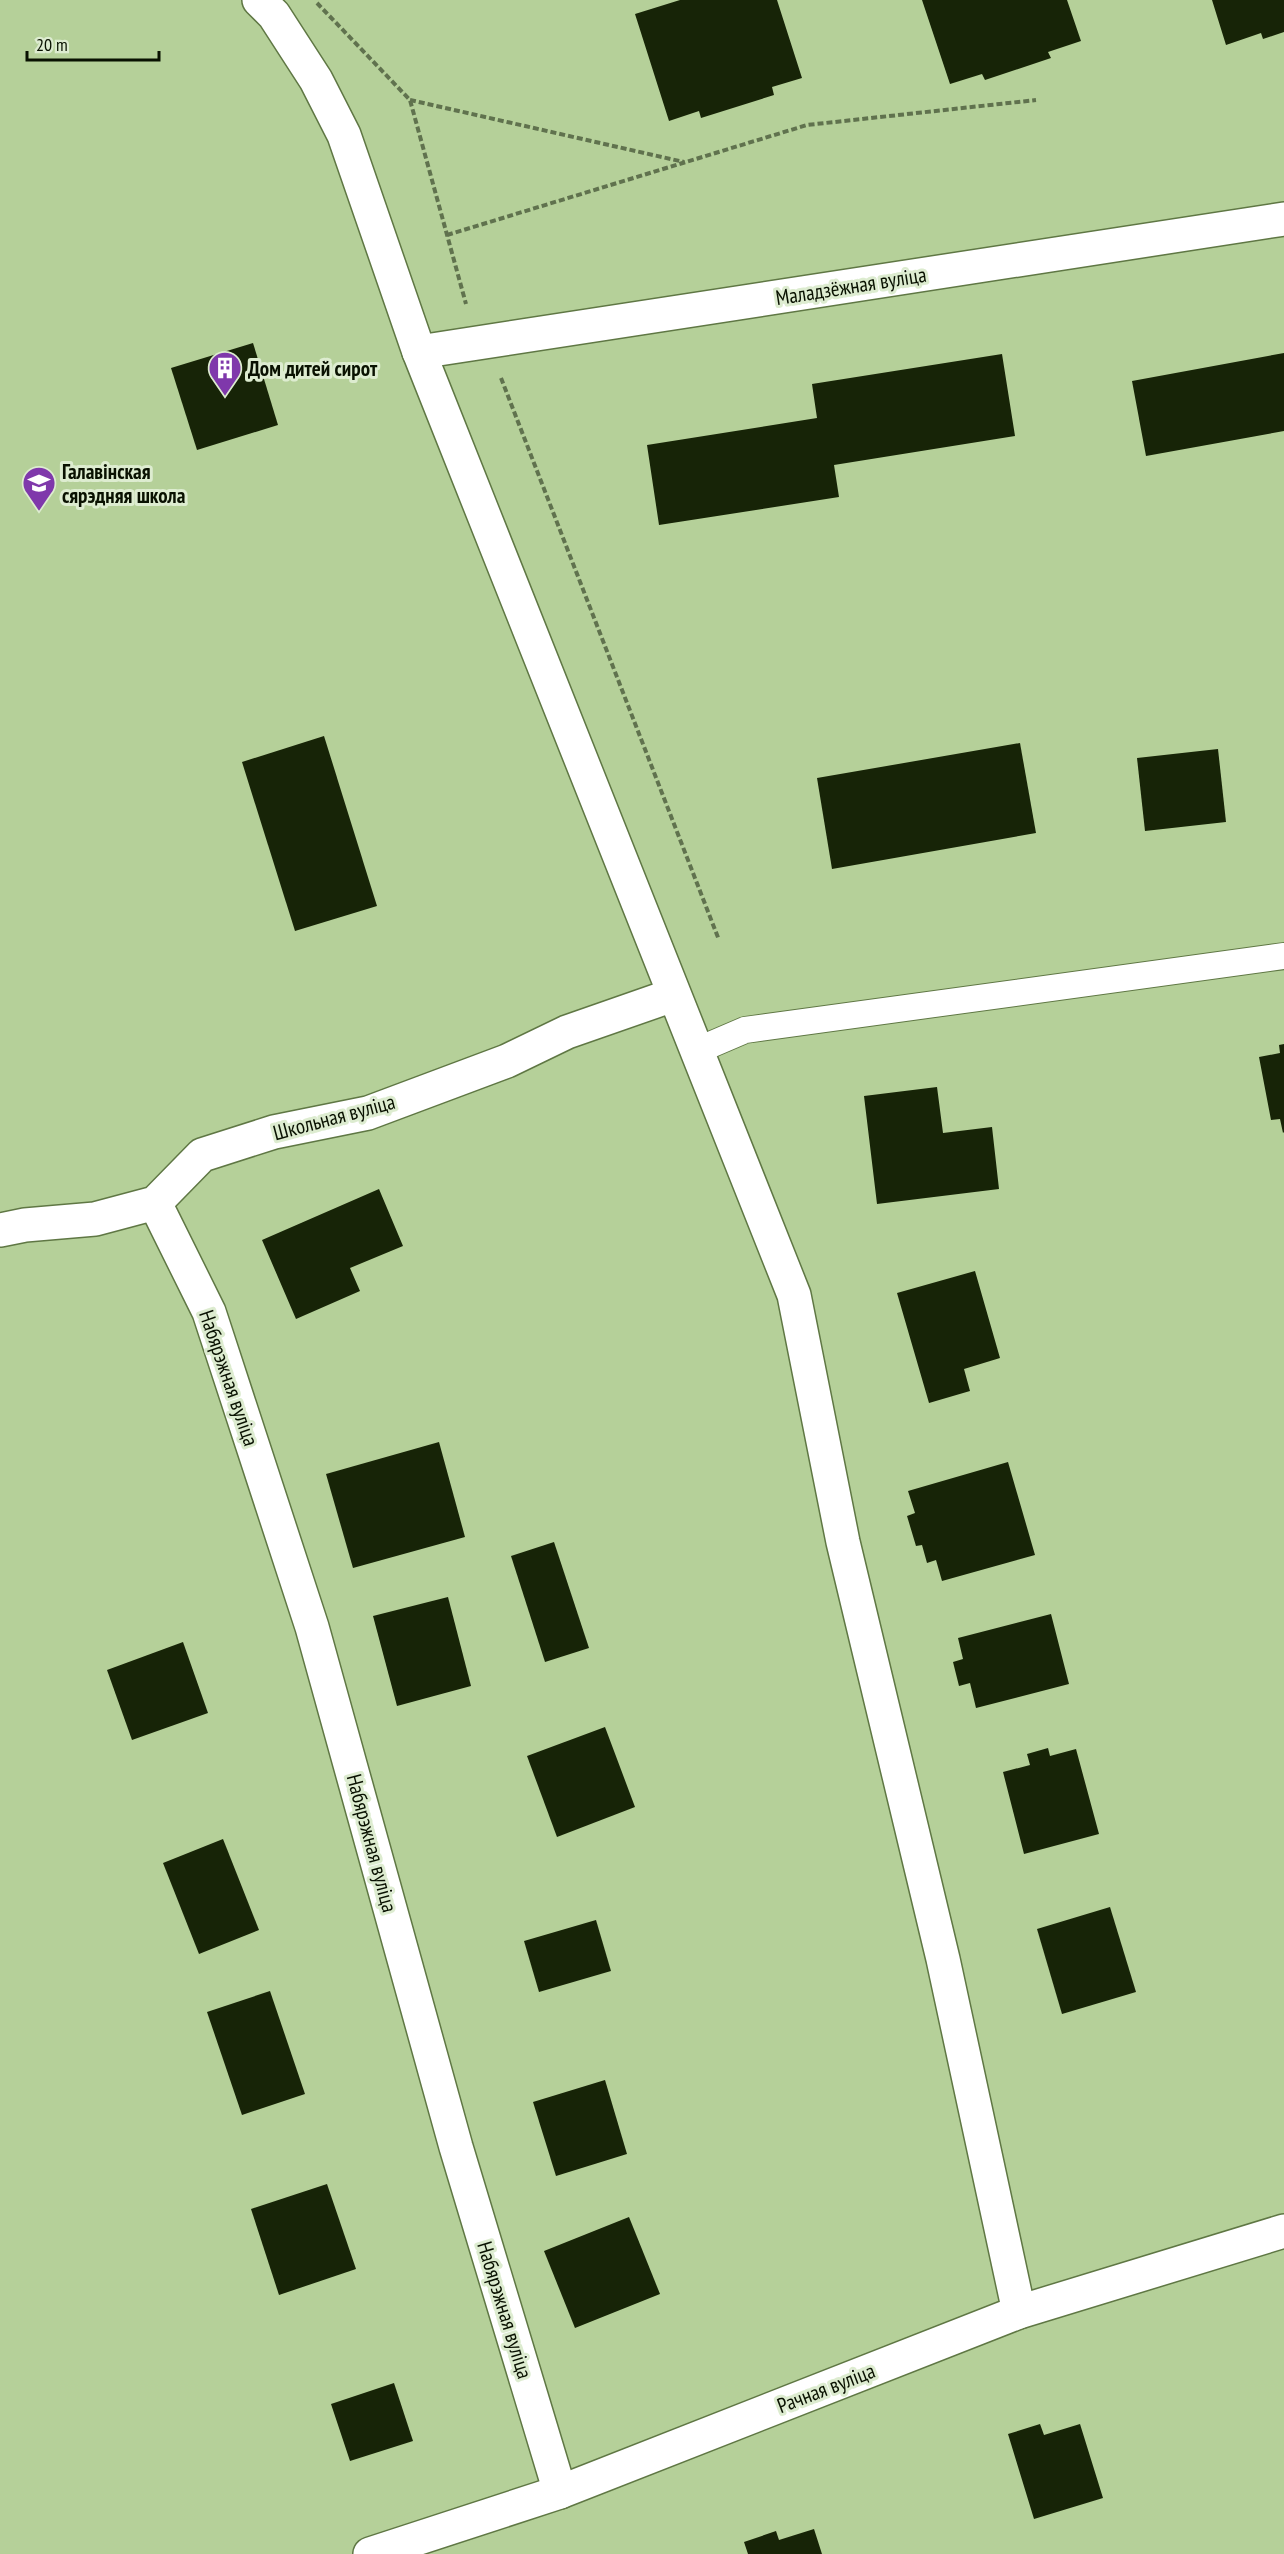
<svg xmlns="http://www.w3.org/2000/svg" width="1284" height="2554" font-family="'PT Sans Narrow',sans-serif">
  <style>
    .building { fill: #172407 }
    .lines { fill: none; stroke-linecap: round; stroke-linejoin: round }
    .lane-casing { stroke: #5f7744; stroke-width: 28 }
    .street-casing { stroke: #5f7744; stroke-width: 36 }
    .path { stroke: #60724e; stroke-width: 4; stroke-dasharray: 6 3; stroke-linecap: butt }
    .lane { stroke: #fff; stroke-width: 26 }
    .street { stroke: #fff; stroke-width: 33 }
    .labels { text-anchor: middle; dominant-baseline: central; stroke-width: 6; stroke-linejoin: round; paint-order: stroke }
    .street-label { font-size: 21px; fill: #091101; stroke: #ddecd0 }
    .poi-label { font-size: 21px; font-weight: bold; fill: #091101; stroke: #ddecd0; text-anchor: start }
  </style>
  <rect width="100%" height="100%" fill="#b5d099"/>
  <g class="building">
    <polygon points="680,0 777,0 802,78 772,87 774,95 701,118 699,111 669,121 635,14"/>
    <polygon points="922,0 1067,0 1081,41 1048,52 1051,58 985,80 982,74 950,84"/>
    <polygon points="1212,0 1284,0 1284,32 1263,39 1261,33 1226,45"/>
    <polygon points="253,343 278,425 197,450 171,368"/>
    <polygon points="1284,353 1284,431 1146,456 1132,381"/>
    <polygon points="1002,354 1015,436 834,465 839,497 659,525 647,445 817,418 812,384"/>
    <polygon points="324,736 377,906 295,931 242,762"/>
    <polygon points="1020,743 1036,833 832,869 817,778"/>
    <polygon points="1218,749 1226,822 1145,831 1137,758"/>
    <polygon points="1284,1044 1284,1132 1283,1133 1280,1119 1271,1120 1259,1057 1280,1053 1279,1045"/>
    <polygon points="937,1087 943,1133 992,1127 999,1189 877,1204 864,1096"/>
    <polygon points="379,1189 403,1246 350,1268 360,1291 296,1319 262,1240"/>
    <polygon points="975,1271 1000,1358 964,1369 970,1391 929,1403 897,1293"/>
    <polygon points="439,1442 465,1537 353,1568 326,1474"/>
    <polygon points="1008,1462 1035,1555 942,1581 936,1560 927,1563 922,1545 916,1546 907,1516 915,1513 908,1491"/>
    <polygon points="554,1542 589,1648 545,1662 511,1556"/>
    <polygon points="448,1597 471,1686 397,1706 373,1616"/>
    <polygon points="1051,1614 1069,1684 976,1708 970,1683 959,1686 953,1662 963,1659 958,1638"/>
    <polygon points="183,1642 208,1713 132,1740 107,1670"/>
    <polygon points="605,1727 635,1807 557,1837 527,1756"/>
    <polygon points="1048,1748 1050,1756 1076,1749 1099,1834 1024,1854 1003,1772 1030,1765 1027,1754"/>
    <polygon points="223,1839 259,1930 199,1954 163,1863"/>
    <polygon points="1110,1907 1136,1992 1062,2014 1037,1929"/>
    <polygon points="596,1920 611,1971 539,1992 524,1941"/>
    <polygon points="270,1991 305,2094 242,2115 207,2012"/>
    <polygon points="605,2080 627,2154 556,2176 533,2102"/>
    <polygon points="327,2184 356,2269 279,2295 251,2209"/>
    <polygon points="629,2217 660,2294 575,2328 544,2251"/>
    <polygon points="394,2383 413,2441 350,2461 331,2404"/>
    <polygon points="1040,2424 1044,2435 1080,2424 1103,2498 1034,2519 1008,2434"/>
    <polygon points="814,2529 822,2554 748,2554 744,2542 776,2531 779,2540"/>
  </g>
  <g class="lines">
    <g class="lane-casing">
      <polyline id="lane" points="696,1051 745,1030 1284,956"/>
    </g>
    <g class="street-casing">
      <g id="street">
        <polyline points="259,0 274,15 316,80 344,135 419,352 794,1295 843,1542 943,1959 1019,2312"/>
        <polyline points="419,352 1284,219"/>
        <polyline points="155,1203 209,1312 312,1627 456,2147 560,2492"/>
        <polyline points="0,1230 25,1225 95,1219 155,1203 202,1155 274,1132 368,1113 507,1061 567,1032 673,995"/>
        <polyline points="370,2554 560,2492 1019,2312 1284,2231"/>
      </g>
    </g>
    <g class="path">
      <polyline points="317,3 410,100 466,304"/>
      <polyline points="410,100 684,162"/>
      <polyline points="447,235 807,125 1036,100"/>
      <polyline points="501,378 719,940"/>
    </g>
    <use href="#lane" class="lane"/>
    <use href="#street" class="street"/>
  </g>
  <defs>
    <g id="building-pin" transform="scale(1.725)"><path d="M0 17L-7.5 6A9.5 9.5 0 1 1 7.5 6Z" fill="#7f38ab" stroke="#ddecd0"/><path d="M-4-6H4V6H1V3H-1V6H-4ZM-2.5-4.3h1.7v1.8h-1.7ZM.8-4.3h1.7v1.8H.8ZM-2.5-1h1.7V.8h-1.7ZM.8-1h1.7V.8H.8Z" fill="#fff"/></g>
    <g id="school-pin" transform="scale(1.725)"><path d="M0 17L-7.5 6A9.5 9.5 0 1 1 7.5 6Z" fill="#7f38ab" stroke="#ddecd0"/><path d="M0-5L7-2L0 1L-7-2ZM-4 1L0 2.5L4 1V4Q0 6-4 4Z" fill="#fff"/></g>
  </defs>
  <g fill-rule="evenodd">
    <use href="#building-pin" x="225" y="368"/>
    <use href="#school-pin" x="39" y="483"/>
  </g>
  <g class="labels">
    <g class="street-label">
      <text transform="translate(851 286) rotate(-9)">Маладзёжная вуліца</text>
      <text transform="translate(334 1117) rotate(-15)">Школьная вуліца</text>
      <text transform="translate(229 1378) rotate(71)">Набярэжная вуліца</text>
      <text transform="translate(372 1843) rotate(75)">Набярэжная вуліца</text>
      <text transform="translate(505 2310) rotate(73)">Набярэжная вуліца</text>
      <text transform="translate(826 2388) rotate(-21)">Рачная вуліца</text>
    </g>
    <g class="poi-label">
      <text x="248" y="368">Дом дитей сирот</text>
      <text x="62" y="471">Галавінская<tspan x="62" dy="24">сярэдняя школа</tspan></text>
    </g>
  </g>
  <path d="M27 51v9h132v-9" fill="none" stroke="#091101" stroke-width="3"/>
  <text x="36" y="51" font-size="18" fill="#091101" stroke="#ddecd0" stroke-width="4.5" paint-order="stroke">20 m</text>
</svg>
